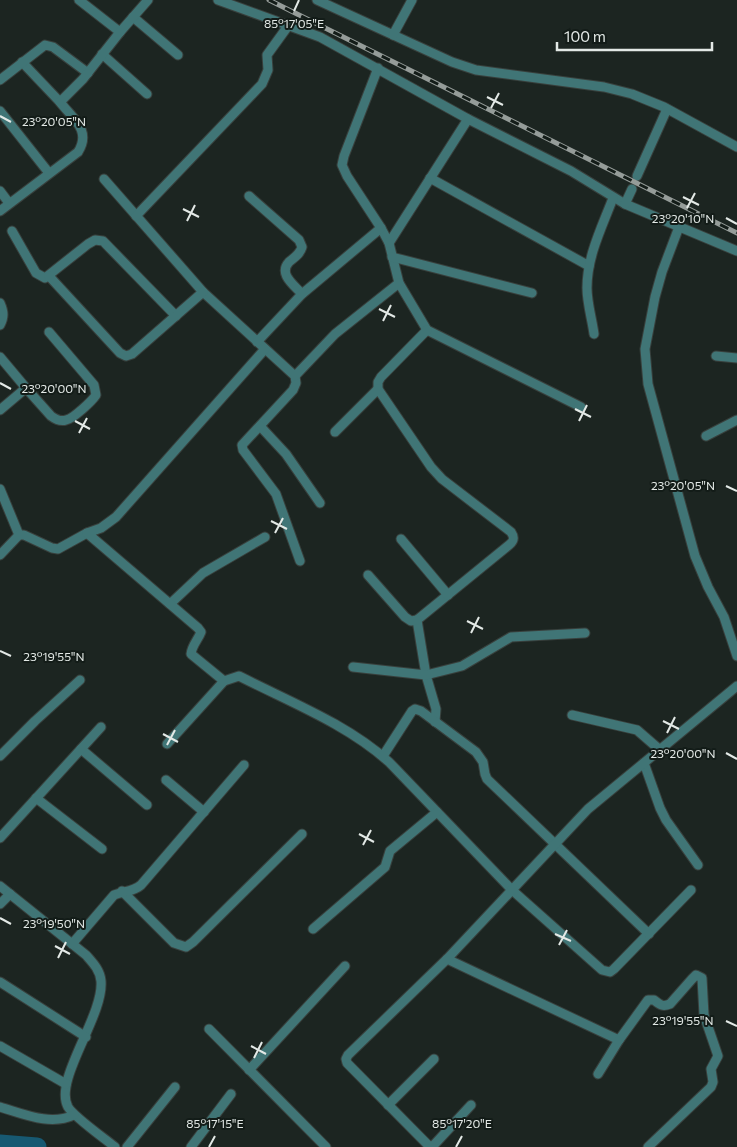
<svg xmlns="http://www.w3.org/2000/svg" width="737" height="1147" font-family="Commissioner,sans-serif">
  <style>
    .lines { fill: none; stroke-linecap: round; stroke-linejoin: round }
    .river { stroke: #175972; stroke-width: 19 }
    .street-casing { stroke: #38403d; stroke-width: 11 }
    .street { stroke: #407576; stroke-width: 9 }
    .rail-casing { stroke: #959c99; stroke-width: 5 }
    .rail { stroke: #131c18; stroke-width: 3; stroke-dasharray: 9; stroke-linecap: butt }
    .ticks { fill: none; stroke: #e3e9e6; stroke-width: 2 }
    .ticks-label { font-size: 12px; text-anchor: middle; fill: #e3e9e6; stroke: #131c18; stroke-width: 4; stroke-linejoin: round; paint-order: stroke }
  </style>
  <rect width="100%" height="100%" fill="#1c2521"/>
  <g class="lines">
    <polyline class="river" points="0,1144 37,1147"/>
    <g class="street-casing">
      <g id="street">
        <polyline points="79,0 120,32"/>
        <polyline points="218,0 320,37 468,119 571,171 625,204 737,251"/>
        <polyline points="317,0 452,62 476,70 604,87 632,94 664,107 737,147"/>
        <polyline points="133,17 178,55"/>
        <polyline points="393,35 412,0"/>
        <polyline points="102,54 147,94"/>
        <polyline points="22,62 60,102"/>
        <polyline points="378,68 344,156 342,165 347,176 381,228 389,243 399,283 427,330 581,407"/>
        <polyline points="0,80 45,45 53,47 88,73"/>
        <polyline points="0,111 49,173"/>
        <polyline points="637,176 667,109"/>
        <polyline points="430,178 589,266"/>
        <polyline points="104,179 203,292 295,376 296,383 293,390 242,445 243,450 276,494 300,561"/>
        <polyline points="0,191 9,203"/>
        <path d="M249,196L299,240L302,247C300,254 295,257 289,262C278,274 294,285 302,294"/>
        <polyline points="625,204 632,189"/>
        <path d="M0,211L78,152C92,130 72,118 60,102L83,79L120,32L148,0"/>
        <polyline points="136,216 262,84 268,70 267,55 288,26"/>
        <polyline points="679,227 662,272 655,297 645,349 648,384 695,556 708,587 724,617 737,656"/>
        <polyline points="12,231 36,273 45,278 88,244 95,240 103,241 176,316"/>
        <polyline points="389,243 468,119"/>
        <polyline points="392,257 532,293"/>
        <polyline points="49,276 120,353 126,356 132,354 203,292"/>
        <path d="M0,303C4,312 4,317 0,325"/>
        <path d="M427,330L381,377L378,382V389L431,467L442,479L511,532C515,538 514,541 509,545L417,620L426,675L436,709L435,722"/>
        <path d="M594,334C592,319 587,303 587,288C587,256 602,227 613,198"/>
        <polyline points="257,342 302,294 381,228"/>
        <polyline points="716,356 737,358"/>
        <polyline points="0,357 26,388 0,410"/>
        <polyline points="295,376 335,334 399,283"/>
        <path d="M26,388L51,416C55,419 60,422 66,420C73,419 92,401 96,395L94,385L49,332"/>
        <polyline points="260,426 286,454 320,503"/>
        <polyline points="335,432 378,389"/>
        <polyline points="706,436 737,420"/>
        <polyline points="0,489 19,535"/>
        <polyline points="401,539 448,595"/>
        <polyline points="0,555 19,535 24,535 52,548 58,549 87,533"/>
        <polyline points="368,575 405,617 411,621 417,620"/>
        <polyline points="170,604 203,573 265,537"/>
        <polyline points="353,667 426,675 462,666 511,637 585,633"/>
        <path d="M224,681L191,654C192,645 198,640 201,632L198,628L87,533L101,528L116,517L265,349"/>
        <polyline points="572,715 637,730 660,750"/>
        <path d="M167,744L224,681L239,676C290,702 347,724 389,762L512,890L602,970L610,972L614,969L691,890"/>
        <polyline points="81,749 147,805"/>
        <polyline points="0,756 35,721 80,680"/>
        <polyline points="383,756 412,711 415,709 421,711 476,752 483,762 485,774 487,779 649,934"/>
        <polyline points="644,763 660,808 666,820 698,865"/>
        <polyline points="166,780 204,812"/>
        <polyline points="36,798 102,849"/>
        <polyline points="0,838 101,727"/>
        <path d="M0,886L86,955C93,963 100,970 101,981C104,1016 53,1080 68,1107C74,1117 104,1138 115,1147"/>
        <polyline points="122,891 174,943 186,947 193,942 302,834"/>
        <polyline points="0,904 10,894"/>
        <polyline points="313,929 385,867 390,851 437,812"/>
        <path d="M72,944L114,895C124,891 133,892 141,885L244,765"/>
        <polyline points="447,959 619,1040"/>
        <polyline points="0,982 86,1037"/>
        <polyline points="209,1029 326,1147"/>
        <polyline points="0,1046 66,1084"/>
        <polyline points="249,1070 345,966"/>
        <path d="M598,1074L619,1040L648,1000H654C660,1005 663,1007 670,1004L692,979L696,975L702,978L704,1015L718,1056L711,1069L713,1082L711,1087L648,1147"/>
        <polyline points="388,1105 434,1059"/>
        <path d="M0,1107C24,1114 50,1126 74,1115"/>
        <polyline points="127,1147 175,1087"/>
        <polyline points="191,1147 231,1094"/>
        <polyline points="430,1147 347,1063 346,1059 348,1055 447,959 588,809 737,686"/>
        <polyline points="432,1147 471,1105"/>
      </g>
    </g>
    <use href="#street" class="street"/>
    <g class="rail-casing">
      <polyline id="rail" points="269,0 737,233"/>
    </g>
    <use href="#rail" class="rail"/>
  </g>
  <path class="ticks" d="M294,11L299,0M487,97L503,105M491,108L499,93M0,116L11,122M683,197L699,205M687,208L695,193M183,209L199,217M726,218L737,224M187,221L195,205M379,309L395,317M383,321L391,305M0,383L11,389M575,409L591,417M75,421L90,429M579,421L587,405M79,433L87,418M726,486L737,491M271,521L287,529M275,533L283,518M467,621L483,629M471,633L479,617M0,651L11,656M663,721L679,729M667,733L675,717M163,734L178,742M167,745L175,730M726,753L737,759M359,834L374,842M363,845L371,830M0,918L11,924M555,934L571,941M559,945L567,930M55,946L70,954M58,958L66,942M726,1021L737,1026M251,1046L266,1054M254,1058L262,1042M209,1147L215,1136M456,1147L462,1136"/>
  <g class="ticks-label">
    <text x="294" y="28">85°17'05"E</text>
    <text x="54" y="126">23°20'05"N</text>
    <text x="683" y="223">23°20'10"N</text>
    <text x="54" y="393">23°20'00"N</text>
    <text x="683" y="490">23°20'05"N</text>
    <text x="54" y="661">23°19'55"N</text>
    <text x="683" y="758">23°20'00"N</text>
    <text x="54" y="928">23°19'50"N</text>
    <text x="683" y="1025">23°19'55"N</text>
    <text x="215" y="1128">85°17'15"E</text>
    <text x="462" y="1128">85°17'20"E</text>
  </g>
  <path d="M557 42v8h155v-8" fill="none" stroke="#e3e9e6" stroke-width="2.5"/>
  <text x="564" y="42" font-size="15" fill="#e3e9e6" stroke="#131c18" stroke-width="4" paint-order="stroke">100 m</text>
</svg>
